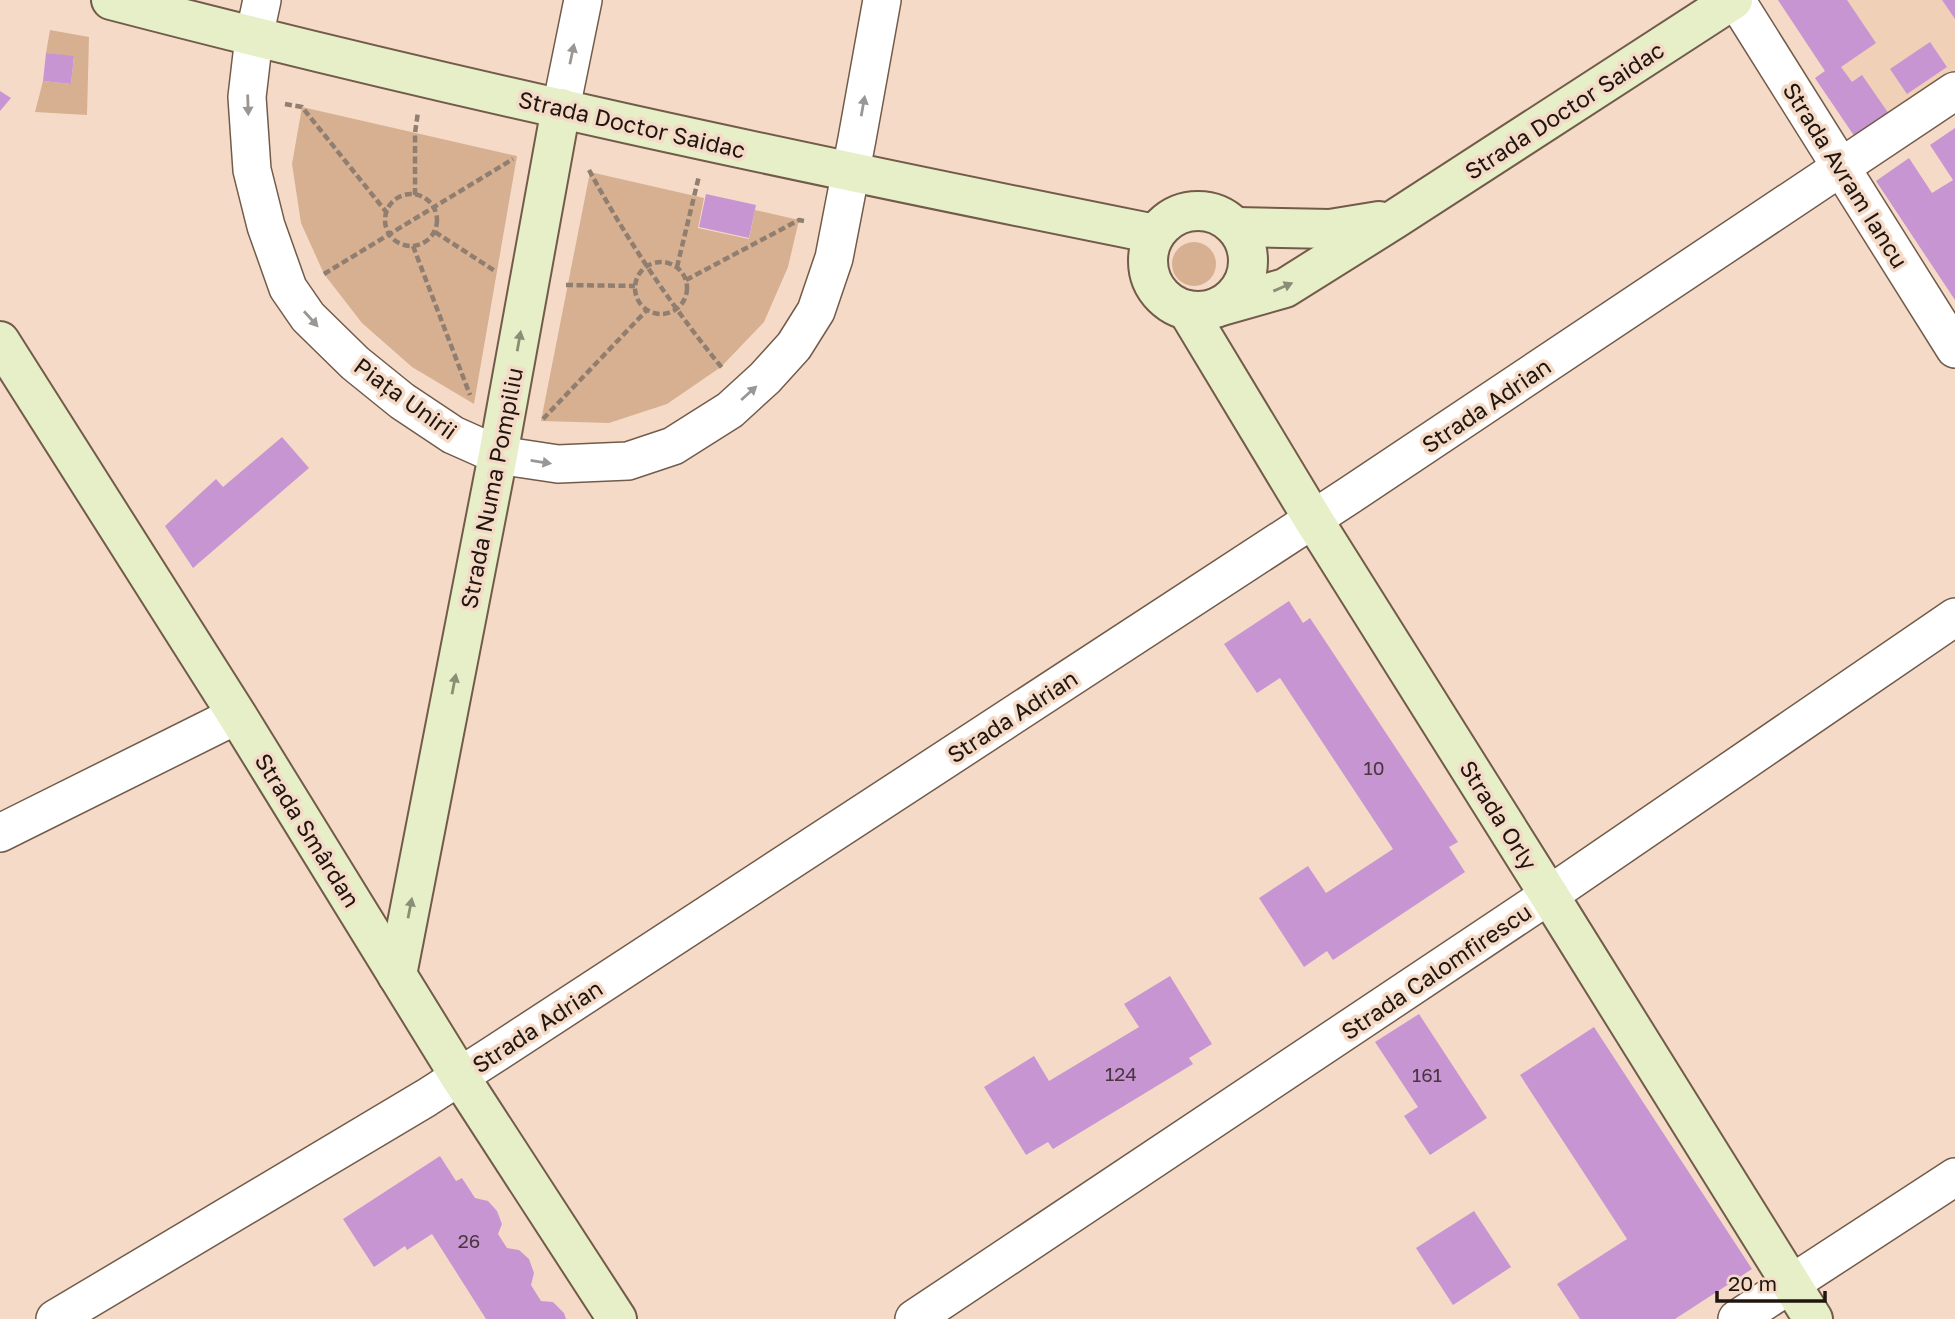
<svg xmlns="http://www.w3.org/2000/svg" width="1955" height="1319" font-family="'Golos Text',sans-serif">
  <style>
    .built { fill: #f0d0b6 }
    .green { fill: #d7b091 }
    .building { fill: #c795d2 }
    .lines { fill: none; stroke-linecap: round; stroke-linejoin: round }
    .street-casing { stroke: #725b4a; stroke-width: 40 }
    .secondary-casing { stroke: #725b4a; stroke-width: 42 }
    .path { stroke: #907e70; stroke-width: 4.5; stroke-dasharray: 7 3.5; stroke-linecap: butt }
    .street { stroke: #fff; stroke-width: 37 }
    .secondary { stroke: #e6efc8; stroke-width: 38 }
    .oneway { fill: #9a9693 }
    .oneway2 { fill: #8c8d75 }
    .labels { text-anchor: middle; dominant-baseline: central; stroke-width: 7; stroke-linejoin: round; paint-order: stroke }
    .number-label { font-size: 19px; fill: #493640 }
    .street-label { font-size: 23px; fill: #1f160f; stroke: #f5dbc7 }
  </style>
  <rect width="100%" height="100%" fill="#f5dbc7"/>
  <polygon class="built" points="1778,0 1955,0 1955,70 1855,137 1815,78 1825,71"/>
  <g class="green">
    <polygon points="50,30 89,37 87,115 35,112 43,81 71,84 74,57 46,53"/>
    <polygon points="302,107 517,156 474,404 412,367 362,323 324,274 301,223 292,164"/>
    <polygon points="590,172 704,198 698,228 749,239 755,210 799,220 788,267 764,322 721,367 667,404 609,423 541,421"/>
    <circle cx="1194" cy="264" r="22"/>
  </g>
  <g class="building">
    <polygon points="1778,0 1847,0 1876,43 1841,67 1852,82 1862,75 1889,114 1855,137 1815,78 1825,71"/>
    <polygon points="1942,0 1955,0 1955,19"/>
    <polygon points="1930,42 1947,67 1907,94 1890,69"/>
    <polygon points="46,53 74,56 71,84 43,81"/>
    <polygon points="0,91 11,98 0,111"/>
    <polygon points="1955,128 1955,300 1876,181 1909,158 1932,193 1953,180 1930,145"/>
    <polygon points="706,194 756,205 749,238 699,227"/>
    <polygon points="282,437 309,468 193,568 165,526 216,479 223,487"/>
    <polygon points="1289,601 1303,623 1310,618 1458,842 1449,847 1465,872 1333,960 1327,951 1304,967 1259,898 1308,866 1326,893 1393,849 1280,678 1257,693 1224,644"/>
    <polygon points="1170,976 1212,1044 1189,1058 1193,1064 1053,1149 1048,1142 1026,1155 984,1087 1034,1056 1049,1081 1139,1027 1124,1004"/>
    <polygon points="1419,1014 1487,1118 1430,1155 1404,1116 1418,1107 1375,1042"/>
    <polygon points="1594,1027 1752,1269 1675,1319 1580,1319 1557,1284 1627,1239 1520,1075"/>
    <polygon points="440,1156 456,1181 462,1178 475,1198 488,1201 497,1211 502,1224 498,1234 507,1248 519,1250 529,1259 534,1273 531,1285 541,1301 553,1302 564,1313 566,1319 486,1319 432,1234 407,1250 405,1246 374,1267 343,1219"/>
    <polygon points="1474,1211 1511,1267 1453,1305 1416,1248"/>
  </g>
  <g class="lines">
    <g class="street-casing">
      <g id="street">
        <polyline points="262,0 254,37 247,97 252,170 266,226 288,288 308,317 355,363 402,401 453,435 498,455 558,464 628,461 673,446 730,410 765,378 794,346 816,311 834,258 857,139 882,0"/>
        <polyline points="1736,0 1955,349"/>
        <polyline points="561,108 583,0"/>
        <polyline points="0,833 237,715"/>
        <polyline points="55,1319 426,1098 496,1053 1350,495 1955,91"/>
        <polyline points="914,1319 1549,895 1955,617"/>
        <polyline points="1737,1319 1955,1177"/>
      </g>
    </g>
    <g class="secondary-casing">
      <g id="secondary">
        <path d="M111,0C456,90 805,164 1155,234"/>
        <circle cx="1198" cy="261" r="50"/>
        <polyline points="1237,227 1330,229 1379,221"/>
        <polyline points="1218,307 1285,288 1395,219 1733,0"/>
        <polyline points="1187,310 1313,519 1549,895 1813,1319"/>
        <polyline points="0,341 237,715 460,1077 617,1319"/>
        <polyline points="397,975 498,455 561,108"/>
      </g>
    </g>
    <g class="path">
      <polyline points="285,104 302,107 387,213"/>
      <path d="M589,170C627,240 672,307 723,369"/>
      <circle cx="411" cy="220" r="26"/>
      <polyline points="415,195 415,133 418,112"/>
      <polyline points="435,232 495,271"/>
      <polyline points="413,246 470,395"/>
      <circle cx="661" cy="288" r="26"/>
      <polyline points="677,267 699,176"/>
      <polyline points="324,274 513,159"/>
      <polyline points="686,280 799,220 804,221"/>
      <polyline points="566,285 635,286"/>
      <polyline points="543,419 646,311"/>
    </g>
    <use href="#street" class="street"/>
    <use href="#secondary" class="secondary"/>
  </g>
  <defs><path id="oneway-solid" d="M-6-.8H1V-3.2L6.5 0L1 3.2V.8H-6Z" transform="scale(1.75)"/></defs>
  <g class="oneway">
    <use href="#oneway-solid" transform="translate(572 54) rotate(-78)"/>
    <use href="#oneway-solid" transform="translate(248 105) rotate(88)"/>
    <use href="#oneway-solid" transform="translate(863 106) rotate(-80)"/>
    <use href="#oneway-solid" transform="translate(311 319) rotate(48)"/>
    <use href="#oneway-solid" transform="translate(749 393) rotate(-42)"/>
    <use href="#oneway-solid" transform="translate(541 462) rotate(9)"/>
  </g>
  <g class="oneway2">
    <use href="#oneway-solid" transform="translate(1283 287) rotate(-23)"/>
    <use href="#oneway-solid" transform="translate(519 341) rotate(-80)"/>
    <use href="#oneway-solid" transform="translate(454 684) rotate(-79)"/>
    <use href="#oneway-solid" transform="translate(410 908) rotate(-79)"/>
  </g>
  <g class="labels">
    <g class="number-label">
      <text x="1374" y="767">10</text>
      <text x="1121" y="1073">124</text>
      <text x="1427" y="1074">161</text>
      <text x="469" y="1240">26</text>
    </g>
    <g class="street-label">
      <text transform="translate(1564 110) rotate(-33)">Strada Doctor Saidac</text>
      <text transform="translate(632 124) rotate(13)">Strada Doctor Saidac</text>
      <text transform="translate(1846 175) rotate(58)">Strada Avram Iancu</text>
      <text transform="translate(406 398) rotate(36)">Piața Unirii</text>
      <text transform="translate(1486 405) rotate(-34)">Strada Adrian</text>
      <text transform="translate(491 488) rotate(-79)">Strada Numa Pompiliu</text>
      <text transform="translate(1012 716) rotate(-33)">Strada Adrian</text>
      <text transform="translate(1499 815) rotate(58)">Strada Orly</text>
      <text transform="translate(308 830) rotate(58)">Strada Smârdan</text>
      <text transform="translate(1436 971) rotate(-34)">Strada Calomfirescu</text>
      <text transform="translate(537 1026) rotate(-33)">Strada Adrian</text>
    </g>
  </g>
  <path d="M1717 1291v10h108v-10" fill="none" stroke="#1f160f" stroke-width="3.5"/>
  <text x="1728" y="1291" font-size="21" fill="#1f160f" stroke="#f5dbc7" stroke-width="5" paint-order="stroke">20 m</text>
</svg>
